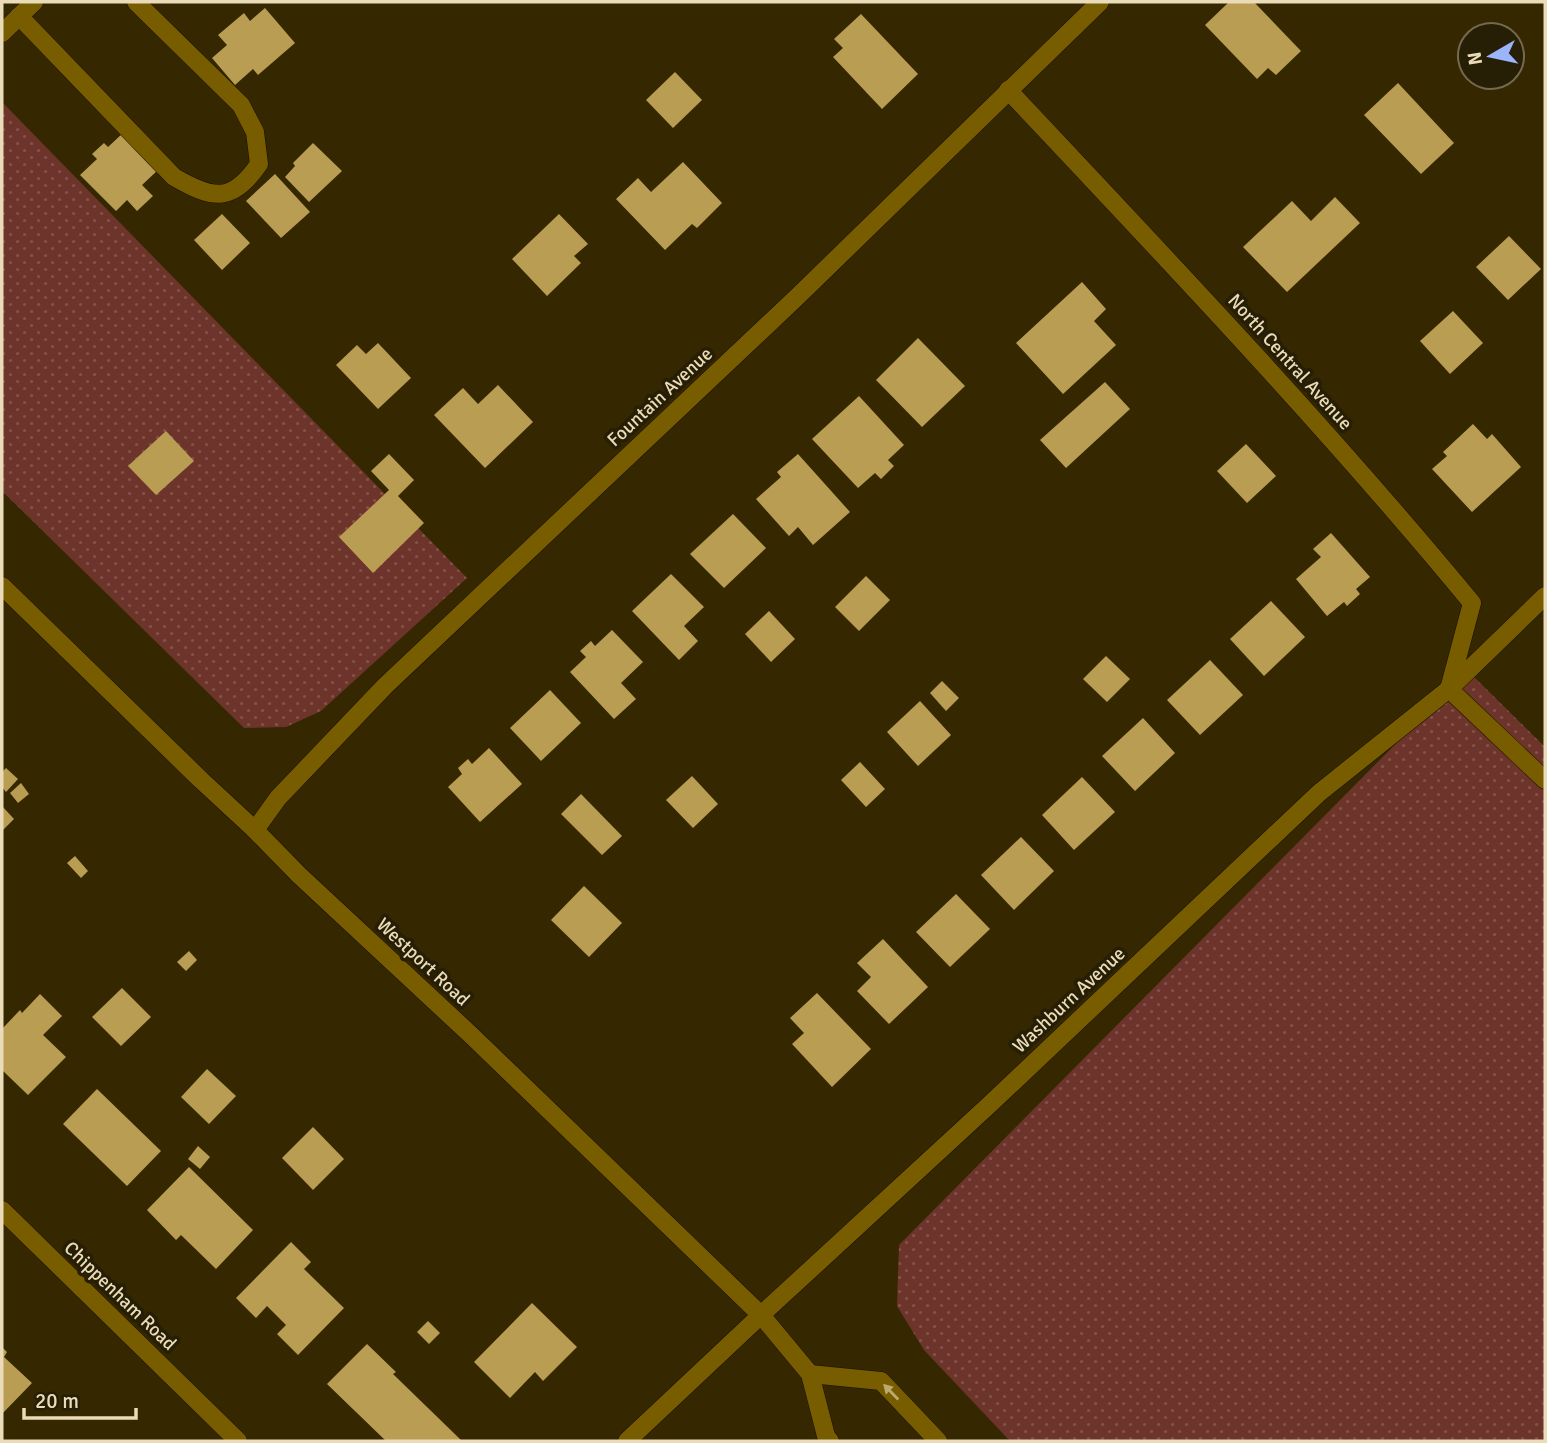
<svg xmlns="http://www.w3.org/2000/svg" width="1547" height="1443" font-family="Signika,sans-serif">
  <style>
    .grass { fill: url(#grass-dots) }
    .building { fill: #b99d52 }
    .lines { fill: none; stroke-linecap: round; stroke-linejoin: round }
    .lane-casing { stroke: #191000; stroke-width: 19 }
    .street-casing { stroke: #191000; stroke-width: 19 }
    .secondary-casing { stroke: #191000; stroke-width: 19 }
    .lane { stroke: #775c00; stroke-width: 18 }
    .street { stroke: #775c00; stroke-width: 18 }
    .secondary { stroke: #775c00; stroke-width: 18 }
    .oneway { fill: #bca96e }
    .labels { text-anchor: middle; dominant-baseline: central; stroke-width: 7; stroke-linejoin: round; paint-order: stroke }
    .street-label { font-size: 19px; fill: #eadcb8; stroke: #271e06 }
  </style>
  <defs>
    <pattern id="grass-dots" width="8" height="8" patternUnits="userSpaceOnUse" patternTransform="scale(1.75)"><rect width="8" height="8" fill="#6d342c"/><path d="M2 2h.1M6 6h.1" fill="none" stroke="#825148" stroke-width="1.8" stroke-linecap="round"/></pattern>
  </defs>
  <rect width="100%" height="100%" fill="#352700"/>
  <g class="grass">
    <polygon points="2,102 467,578 321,711 286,727 244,728 2,491"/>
    <polygon points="1468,671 1545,747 1545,1441 1010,1441 924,1350 897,1306 899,1245"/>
  </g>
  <g class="building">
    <polygon points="1229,2 1254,2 1301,51 1276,75 1268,68 1257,79 1205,25"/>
    <polygon points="265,8 295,43 258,75 253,69 235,85 212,58 227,45 218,35 244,13 250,21"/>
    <polygon points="861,14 918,74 882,109 833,57 843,48 834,39"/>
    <polygon points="675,72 702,100 673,128 646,100"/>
    <polygon points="1398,83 1454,143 1421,174 1364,115"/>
    <polygon points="123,133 158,170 142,185 153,196 137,211 127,200 116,211 80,175 97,159 92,154 104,143 108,147"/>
    <polygon points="313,143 342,171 309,202 285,177 295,166 293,163"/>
    <polygon points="683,162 722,203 697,228 692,224 665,250 616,199 638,178 651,192"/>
    <polygon points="275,174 310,212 281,238 246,201"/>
    <polygon points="1335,197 1360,223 1287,292 1243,247 1292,201 1311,221"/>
    <polygon points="222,214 250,243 222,270 194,240"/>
    <polygon points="559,214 588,244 574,256 581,263 547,296 512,259"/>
    <polygon points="1509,236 1541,269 1508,300 1476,267"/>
    <polygon points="1082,282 1106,309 1094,321 1116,345 1063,394 1016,343"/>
    <polygon points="1453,311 1483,343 1450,374 1420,341"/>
    <polygon points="918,338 965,386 922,427 876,380"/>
    <polygon points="378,343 411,378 378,409 336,365 357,345 366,354"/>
    <polygon points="1105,382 1130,409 1066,468 1040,440"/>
    <polygon points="498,385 533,422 485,468 434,415 463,388 478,404"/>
    <polygon points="859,396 904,445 888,460 894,466 881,479 875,473 858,488 812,439"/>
    <polygon points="1473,424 1487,439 1492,434 1521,467 1472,512 1432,469 1447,456 1443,452"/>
    <polygon points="166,431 194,461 156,495 128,466"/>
    <polygon points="1246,444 1276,476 1247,503 1217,471"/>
    <polygon points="389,454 414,480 398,496 424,523 373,573 339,537 389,490 371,471"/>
    <polygon points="798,454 850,512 813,545 798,527 789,536 756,499 781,477 777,472"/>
    <polygon points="733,514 766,548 724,588 690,554"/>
    <polygon points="1331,533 1370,577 1356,589 1360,594 1347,606 1344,602 1327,616 1296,579 1321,557 1313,549"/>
    <polygon points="671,574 704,607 684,626 698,641 679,660 632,611"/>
    <polygon points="866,576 890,600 859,631 835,607"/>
    <polygon points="1271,601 1305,637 1264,676 1230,639"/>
    <polygon points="769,611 795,639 771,662 745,634"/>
    <polygon points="612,630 643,662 621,683 636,699 614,719 570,672 586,657 580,651 591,641 595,646"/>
    <polygon points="1106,656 1130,679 1107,702 1083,679"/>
    <polygon points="1210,660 1243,695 1200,735 1167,700"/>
    <polygon points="942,681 959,698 946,711 930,693"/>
    <polygon points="550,690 581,723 541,761 510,728"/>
    <polygon points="920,701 951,735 918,766 887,732"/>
    <polygon points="1143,718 1175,753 1135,791 1102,756"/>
    <polygon points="489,748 522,784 480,822 448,787 462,774 458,768 468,759 472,764"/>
    <polygon points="860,762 885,789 866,807 841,780"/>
    <polygon points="6,768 18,779 6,792 2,787 2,772"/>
    <polygon points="692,776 718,804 693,828 666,800"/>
    <polygon points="1082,777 1115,812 1074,850 1042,815"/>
    <polygon points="21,783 29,794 18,803 10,793"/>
    <polygon points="581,794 622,836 602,855 561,814"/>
    <polygon points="2,806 14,819 2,831"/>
    <polygon points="1021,837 1054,871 1014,910 981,875"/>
    <polygon points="75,856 88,871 81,878 67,863"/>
    <polygon points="584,886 622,923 589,957 551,920"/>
    <polygon points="956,894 990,929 950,967 916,932"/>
    <polygon points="883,939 928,987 889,1024 857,991 871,977 857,963"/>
    <polygon points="189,951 197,960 186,971 177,962"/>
    <polygon points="122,988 151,1017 121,1046 92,1017"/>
    <polygon points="817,993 871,1049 832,1087 792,1044 804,1033 790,1018"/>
    <polygon points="40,994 62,1016 43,1035 66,1057 28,1095 2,1070 2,1029 20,1010 22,1013"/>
    <polygon points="207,1069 236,1096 209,1124 181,1097"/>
    <polygon points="97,1089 161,1151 127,1186 63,1124"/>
    <polygon points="313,1127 344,1159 313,1190 282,1158"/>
    <polygon points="198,1146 210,1157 200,1169 188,1159"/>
    <polygon points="189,1167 253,1230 216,1269 181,1235 176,1240 147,1210"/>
    <polygon points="291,1242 311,1262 304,1269 344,1308 298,1355 277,1334 286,1325 267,1306 256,1318 236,1298"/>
    <polygon points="532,1303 577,1347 543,1381 535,1372 510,1398 474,1362"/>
    <polygon points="428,1321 440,1333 429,1344 417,1332"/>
    <polygon points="367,1344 396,1372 393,1374 462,1441 386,1441 327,1384"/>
    <polygon points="2,1347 7,1352 4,1357 32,1383 2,1414"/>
  </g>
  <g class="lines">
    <g class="lane-casing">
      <path id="lane" d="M19,16L174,177C212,199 232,204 259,164L255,132L241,105L136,2"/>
    </g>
    <g class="street-casing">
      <g id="street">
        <polyline points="2,33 34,2"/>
        <path d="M1008,90C1166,258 1325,425 1472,603L1449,689L1545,780"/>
        <polyline points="255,830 278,798 385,686 797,297 1100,2"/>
        <polyline points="2,1210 238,1441"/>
        <polyline points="627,1441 761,1315"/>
      </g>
    </g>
    <g class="secondary-casing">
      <g id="secondary">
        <polyline points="2,586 201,780 255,830 299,875 472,1036 761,1315 810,1374 826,1436 830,1441"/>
        <polyline points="761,1315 988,1106 1319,793 1449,689 1545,596"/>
        <polyline points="810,1374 881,1381 938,1441"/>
      </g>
    </g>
    <use href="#lane" class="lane"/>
    <use href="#street" class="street"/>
    <use href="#secondary" class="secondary"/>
  </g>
  <defs><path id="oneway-solid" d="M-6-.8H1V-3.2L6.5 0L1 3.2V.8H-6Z" transform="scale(1.75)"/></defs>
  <use class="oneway" href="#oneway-solid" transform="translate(891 1392) rotate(-134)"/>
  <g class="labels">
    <g class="street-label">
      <text transform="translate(1290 362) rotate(48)">North Central Avenue</text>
      <text transform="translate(660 397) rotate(-43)">Fountain Avenue</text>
      <text transform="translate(423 962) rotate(43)">Westport Road</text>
      <text transform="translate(1069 1000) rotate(-43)">Washburn Avenue</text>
      <text transform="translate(120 1296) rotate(44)">Chippenham Road</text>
    </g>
  </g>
  <rect width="1547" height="1443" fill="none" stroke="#eadcb8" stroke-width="7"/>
  <g transform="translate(1491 56) rotate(261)"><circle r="33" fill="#271e06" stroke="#756a4d" stroke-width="2"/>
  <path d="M0-5L12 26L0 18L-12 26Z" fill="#9bb5fd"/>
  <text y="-10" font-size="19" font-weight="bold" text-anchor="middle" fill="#eadcb8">N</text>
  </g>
  <path d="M24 1408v10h112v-10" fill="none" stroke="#eadcb8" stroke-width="3.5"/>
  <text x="35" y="1408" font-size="21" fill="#eadcb8" stroke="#271e06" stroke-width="5" paint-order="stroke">20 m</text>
</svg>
